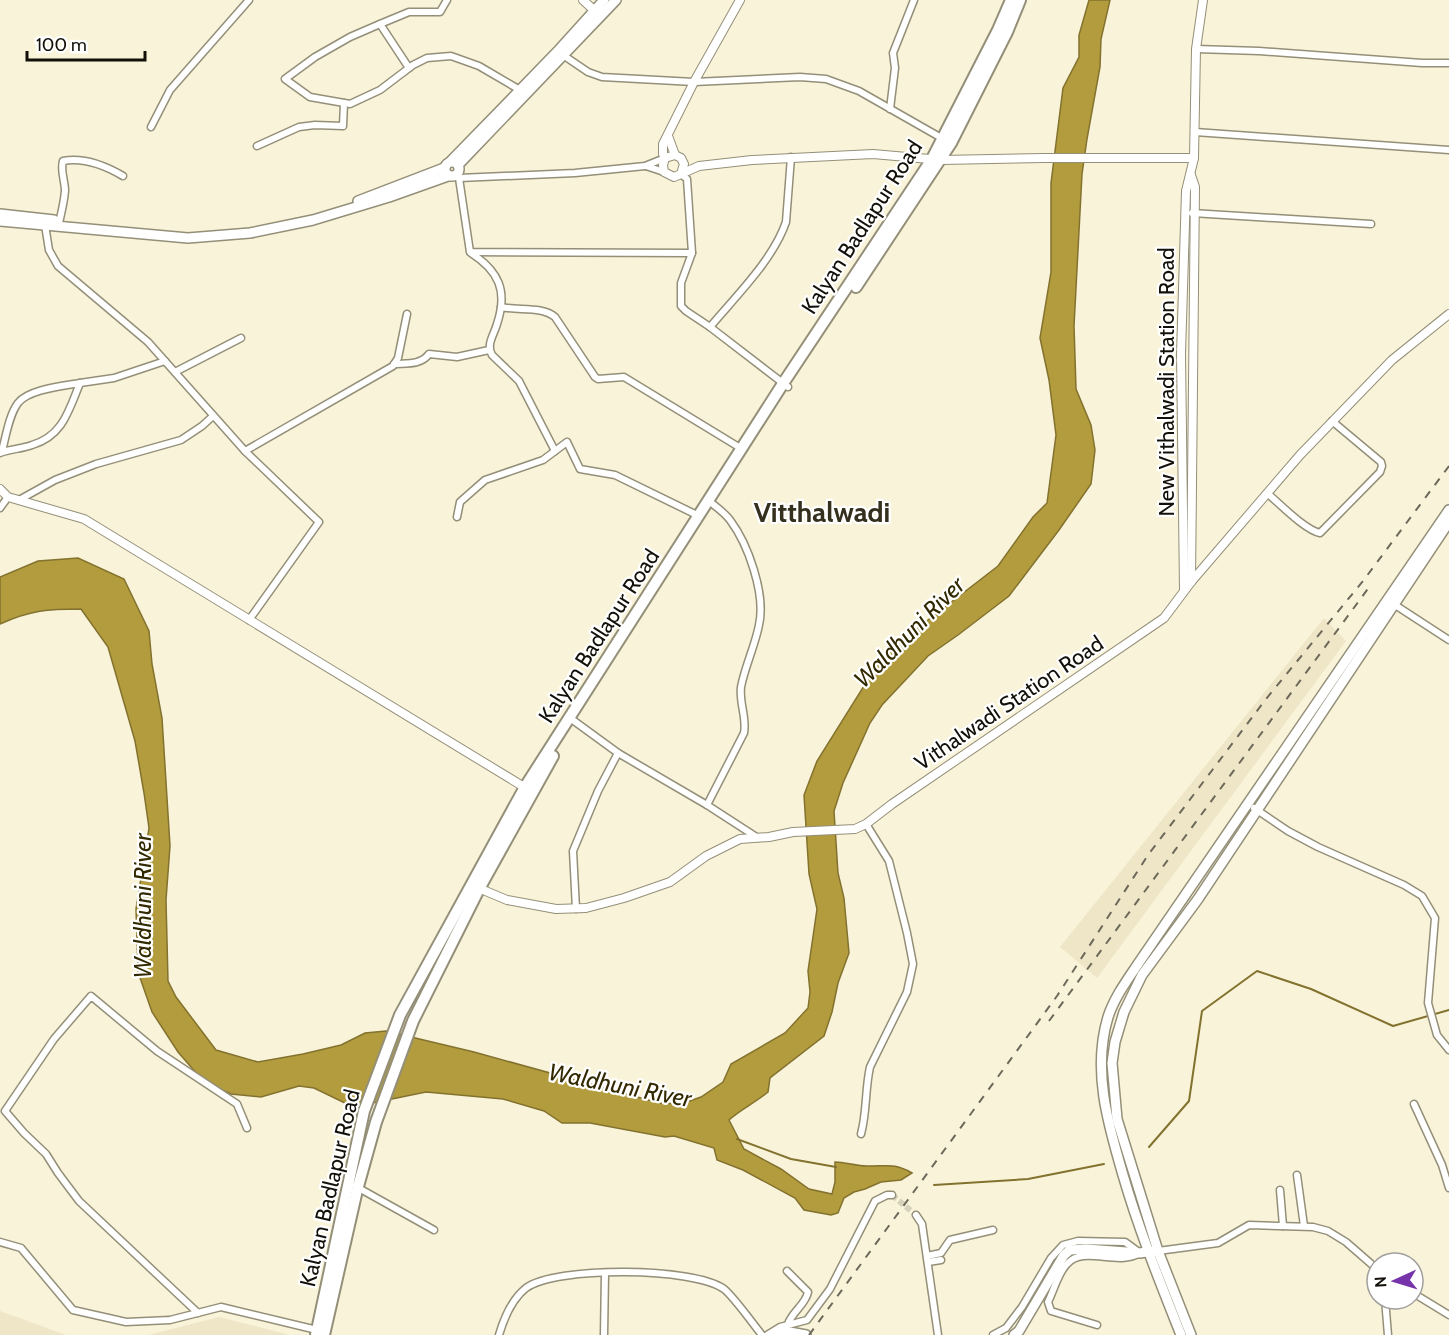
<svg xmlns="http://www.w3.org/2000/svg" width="1449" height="1335" font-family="Cabin,sans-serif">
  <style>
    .built { fill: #eee6c7 }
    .water { fill: #b39c3e; stroke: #83722e; stroke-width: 1.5 }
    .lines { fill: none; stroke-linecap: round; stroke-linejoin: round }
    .stream { stroke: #83722e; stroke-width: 2 }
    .minor-tunnel { stroke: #d6d1ba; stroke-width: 6; stroke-dasharray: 6 3; stroke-linecap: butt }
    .minor-casing { stroke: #948f78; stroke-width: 9 }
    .tertiary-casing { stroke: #948f78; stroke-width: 10 }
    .secondary-casing { stroke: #948f78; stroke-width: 12 }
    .primary-casing { stroke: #948f78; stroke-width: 14 }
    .minor { stroke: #fff; stroke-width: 6 }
    .tertiary { stroke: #fff; stroke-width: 8 }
    .secondary { stroke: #fff; stroke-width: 9 }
    .primary { stroke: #fff; stroke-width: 10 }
    .rail { stroke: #6d695a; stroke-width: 2; stroke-dasharray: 8 8; stroke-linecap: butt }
    .labels { text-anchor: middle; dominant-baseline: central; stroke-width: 4.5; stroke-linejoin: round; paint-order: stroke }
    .street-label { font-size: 22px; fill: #121008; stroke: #fff }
    .water-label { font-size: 24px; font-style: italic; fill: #322900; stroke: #fff }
    .district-label { font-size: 28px; font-weight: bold; fill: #35301d; stroke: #fff }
  </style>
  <rect width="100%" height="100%" fill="#f9f3da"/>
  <g class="built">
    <polygon points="1324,618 1346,641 1097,978 1060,947"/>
    <polygon points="0,1311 66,1335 0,1335"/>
    <polygon points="219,1317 290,1335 148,1335"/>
  </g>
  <path class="water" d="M1089,0H1110L1101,39L1100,67L1087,139L1082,174L1074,326L1076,389L1091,425L1095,450L1091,484L1059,530L1009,596L958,635L928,656L882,705L870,723L843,783L834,811L838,873L844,898L849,953L838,983L832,1012L824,1036L770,1078L768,1092C755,1103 741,1109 729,1120L744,1149L781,1169L809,1189L832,1194L835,1182V1162C846,1162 859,1167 869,1166C888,1166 895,1163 912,1173L901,1180L881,1182L865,1189L854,1192L844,1198L838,1213L831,1215L804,1210L795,1198L743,1170L717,1160L714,1148L674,1136L665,1137L590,1123H562L544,1111L503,1099L426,1092L353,1107L314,1088L299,1086L261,1097L231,1094L204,1082L178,1052L152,1012L138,972L136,909L149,828L144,793L135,741L108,647L81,609C48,609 31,610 0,624V577L38,561L78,558L124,579L149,631L152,664L162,718L170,846L166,900L168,981L176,997L216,1050L258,1062L303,1054L341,1045L365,1033L386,1031L474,1052L659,1103L681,1104L701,1097L723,1082L731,1064L785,1033L808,1008L810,992L808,971L817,909L809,874L804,795L817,761L864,686L875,662L893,645L919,627L998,566L1033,517L1047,503L1056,435L1049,380L1040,338L1051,272V183L1063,88L1079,57V35Z"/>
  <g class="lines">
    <g class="stream">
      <polyline points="737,1139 791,1159 836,1167"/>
      <polyline points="1149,1147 1189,1101 1202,1011 1257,971 1311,989 1393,1026 1449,1010"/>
      <polyline points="934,1185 1028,1179 1104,1164"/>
    </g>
    <polyline class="minor-tunnel" points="892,1195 916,1215"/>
    <g class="minor-casing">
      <g id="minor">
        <polyline points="447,0 440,12 409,12 380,24 350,37 315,57 285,79 310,97 350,104 380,90 413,65 427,58 451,56 479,66 520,90"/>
        <polyline points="380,24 409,68"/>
        <polyline points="1196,49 1259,51 1422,63 1449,63"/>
        <polyline points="560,53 588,72 602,77 694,82 800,77 826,79 859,91 945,140"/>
        <polyline points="890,109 895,68 893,53 914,0"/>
        <polyline points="151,127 170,90 249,0"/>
        <polyline points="1195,132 1449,150"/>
        <polyline points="257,146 299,127 315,125 343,126 344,103"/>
        <polyline points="646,166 664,172"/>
        <polyline points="457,174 459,178 575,173 645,166 665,158"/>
        <polyline points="681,174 687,179 692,253 681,283 681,306 686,311 710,327 788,387"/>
        <polyline points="459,178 470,252 692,253"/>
        <polyline points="1192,213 1371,224"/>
        <polyline points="45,225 49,250 58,266 148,342 245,451 319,522 249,620"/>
        <path d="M58,227C61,215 64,203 65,191C65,181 60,170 63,161C84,157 106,166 123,176"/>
        <path d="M471,253C499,271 508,291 497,324C494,335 486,344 492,355L519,381L555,451"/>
        <path d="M501,307C519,311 542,306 555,317L595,377L598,379L624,377L742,449"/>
        <path d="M710,327C736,296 773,260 786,222L791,157"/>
        <path d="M394,364C407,363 421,365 429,354L457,357L489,350"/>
        <polyline points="175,372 241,338"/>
        <path d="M2,451C6,436 9,415 18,403C29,389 64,386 80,383"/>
        <polyline points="245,451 393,366 398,358 407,314"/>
        <path d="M0,453C9,449 22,449 32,445C63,436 69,410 80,383L114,378L165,361"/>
        <path d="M1267,493C1280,504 1305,530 1320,533L1380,472L1382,466L1381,462L1332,421"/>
        <polyline points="19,500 55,480 96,464 181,440 202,426 213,416"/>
        <polyline points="0,508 8,497"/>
        <polyline points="457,517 460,502 485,480 543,460 567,442 580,469 615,475 699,516"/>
        <polyline points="1392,603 1449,640"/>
        <polyline points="570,718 618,753 707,805 758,838"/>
        <path d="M707,805L744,733C747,718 739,703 741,687C745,666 755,646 759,625C766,594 748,544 730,520C724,512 716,507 709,501"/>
        <polyline points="1254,808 1288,831 1318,847 1404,885 1422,896 1435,918 1428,1003 1437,1035 1449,1050"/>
        <polyline points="576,909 573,851 598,791 618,753"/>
        <polyline points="1414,1104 1442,1165 1449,1188"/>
        <path d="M861,1134C867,1112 865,1089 870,1067L907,992L913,964L907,933L889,861L866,824"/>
        <polyline points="1297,1175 1304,1226"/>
        <polyline points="355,1186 434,1230"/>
        <polyline points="1280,1190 1283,1226"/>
        <polyline points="916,1215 922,1224 938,1335"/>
        <polyline points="0,1242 21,1248 73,1310 126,1322 170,1320 221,1307 317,1330"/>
        <polyline points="1158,1251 1218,1243 1249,1225 1313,1227 1328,1231 1346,1242 1377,1269"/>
        <polyline points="927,1256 941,1253 950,1240 993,1230"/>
        <polyline points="928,1262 941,1260"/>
        <path d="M787,1271L808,1292C806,1304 792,1312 788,1324"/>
        <polyline points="1413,1293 1449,1315"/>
        <polyline points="1385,1299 1388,1335"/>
        <polyline points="198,1313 79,1201 58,1173 46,1154 24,1133 5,1111 54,1039 91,996 157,1051 237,1104 247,1128"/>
        <path d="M499,1335C504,1318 512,1299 526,1288C556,1266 694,1267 724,1289C734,1297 753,1324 762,1335"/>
        <polyline points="604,1335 605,1273"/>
        <polyline points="767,1335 780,1327 807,1320 830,1289 875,1201 887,1195 892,1195"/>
        <path d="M993,1335L1006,1328L1022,1307L1051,1258L1063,1245L1078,1241L1125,1242L1140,1253C1117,1267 1084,1245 1067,1264C1058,1273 1054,1290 1048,1302L1051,1311L1097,1325"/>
      </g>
    </g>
    <g class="tertiary-casing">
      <g id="tertiary">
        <polyline points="583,0 597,13"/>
        <polyline points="668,136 675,155 681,158 684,164 681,174 674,177 664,172 663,165 665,158 675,155"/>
        <polyline points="665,158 663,154 663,144 694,82 740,0"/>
        <polyline points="681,174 699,166 752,160 873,154 941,160 1044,158 1194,158"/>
        <polyline points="1191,175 1195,187 1191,582"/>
        <polyline points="0,489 8,497 84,519 529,790"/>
        <polyline points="1184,590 1181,354 1186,191 1194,158 1196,49 1203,0"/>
        <polyline points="476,887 507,900 556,909 586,908 624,898 670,882 706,856 740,839 769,837 793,832 855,829 866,824 892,804 1164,618 1191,582 1300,455 1392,360 1449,314"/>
      </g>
    </g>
    <g class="secondary-casing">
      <g id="secondary">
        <polyline points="451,161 557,52 604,0"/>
        <circle cx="452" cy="169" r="7"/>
        <polyline points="458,165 616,0"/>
        <polyline points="358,201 444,168"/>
        <polyline points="0,214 54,220"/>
        <polyline points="0,221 188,238 250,233 313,220 389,197 448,176"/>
        <polyline points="772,1335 784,1331 806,1335"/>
        <polyline points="1014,1335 1019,1331 1064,1255 1070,1250 1086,1249 1140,1253 1153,1251"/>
        <path d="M1181,1335C1160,1282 1139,1230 1123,1175C1108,1124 1092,1070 1108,1017C1115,996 1128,979 1140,961L1449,510"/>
        <polyline points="1191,1335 1158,1251 1117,1119 1112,1063 1115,1042 1124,1012 1142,975 1198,899 1449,522"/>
      </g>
    </g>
    <g class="primary-casing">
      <g id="primary">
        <polyline points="856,287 951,143 1007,32 1020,0"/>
        <polyline points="316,1335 364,1111 400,1015 525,787 784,382 932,159 998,30 1011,0"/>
        <polyline points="324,1335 357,1190 376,1122 413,1021 479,889 553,756"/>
      </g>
    </g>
    <use href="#minor" class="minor"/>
    <use href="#tertiary" class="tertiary"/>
    <use href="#secondary" class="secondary"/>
    <use href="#primary" class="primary"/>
    <g class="rail">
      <polyline points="1049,1021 1370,586"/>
      <polyline points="809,1335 1057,996 1148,855 1266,699 1363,581 1449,466"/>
    </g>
  </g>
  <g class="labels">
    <g class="street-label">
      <text transform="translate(862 227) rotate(-57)">Kalyan Badlapur Road</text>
      <text transform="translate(1166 382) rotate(-90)">New Vithalwadi Station Road</text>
      <text transform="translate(599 636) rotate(-57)">Kalyan Badlapur Road</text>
      <text transform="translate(1009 703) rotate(-34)">Vithalwadi Station Road</text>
      <text transform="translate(330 1188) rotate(-77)">Kalyan Badlapur Road</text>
    </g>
    <g class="water-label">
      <text transform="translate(909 632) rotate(-45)">Waldhuni River</text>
      <text transform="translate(142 906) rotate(-90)">Waldhuni River</text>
      <text transform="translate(620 1085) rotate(11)">Waldhuni River</text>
    </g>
    <g class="district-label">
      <text x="822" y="512">Vitthalwadi</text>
    </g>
  </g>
  <g transform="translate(1395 1281) rotate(266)"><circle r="28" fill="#ffffff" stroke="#a09f9c" stroke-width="1.5"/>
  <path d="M0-4.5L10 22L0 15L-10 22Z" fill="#7534a9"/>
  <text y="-9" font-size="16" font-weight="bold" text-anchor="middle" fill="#121008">N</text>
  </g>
  <path d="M27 51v9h118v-9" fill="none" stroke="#121008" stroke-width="3"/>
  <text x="36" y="51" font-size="18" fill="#121008" stroke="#ffffff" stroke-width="4.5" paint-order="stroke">100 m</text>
</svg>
